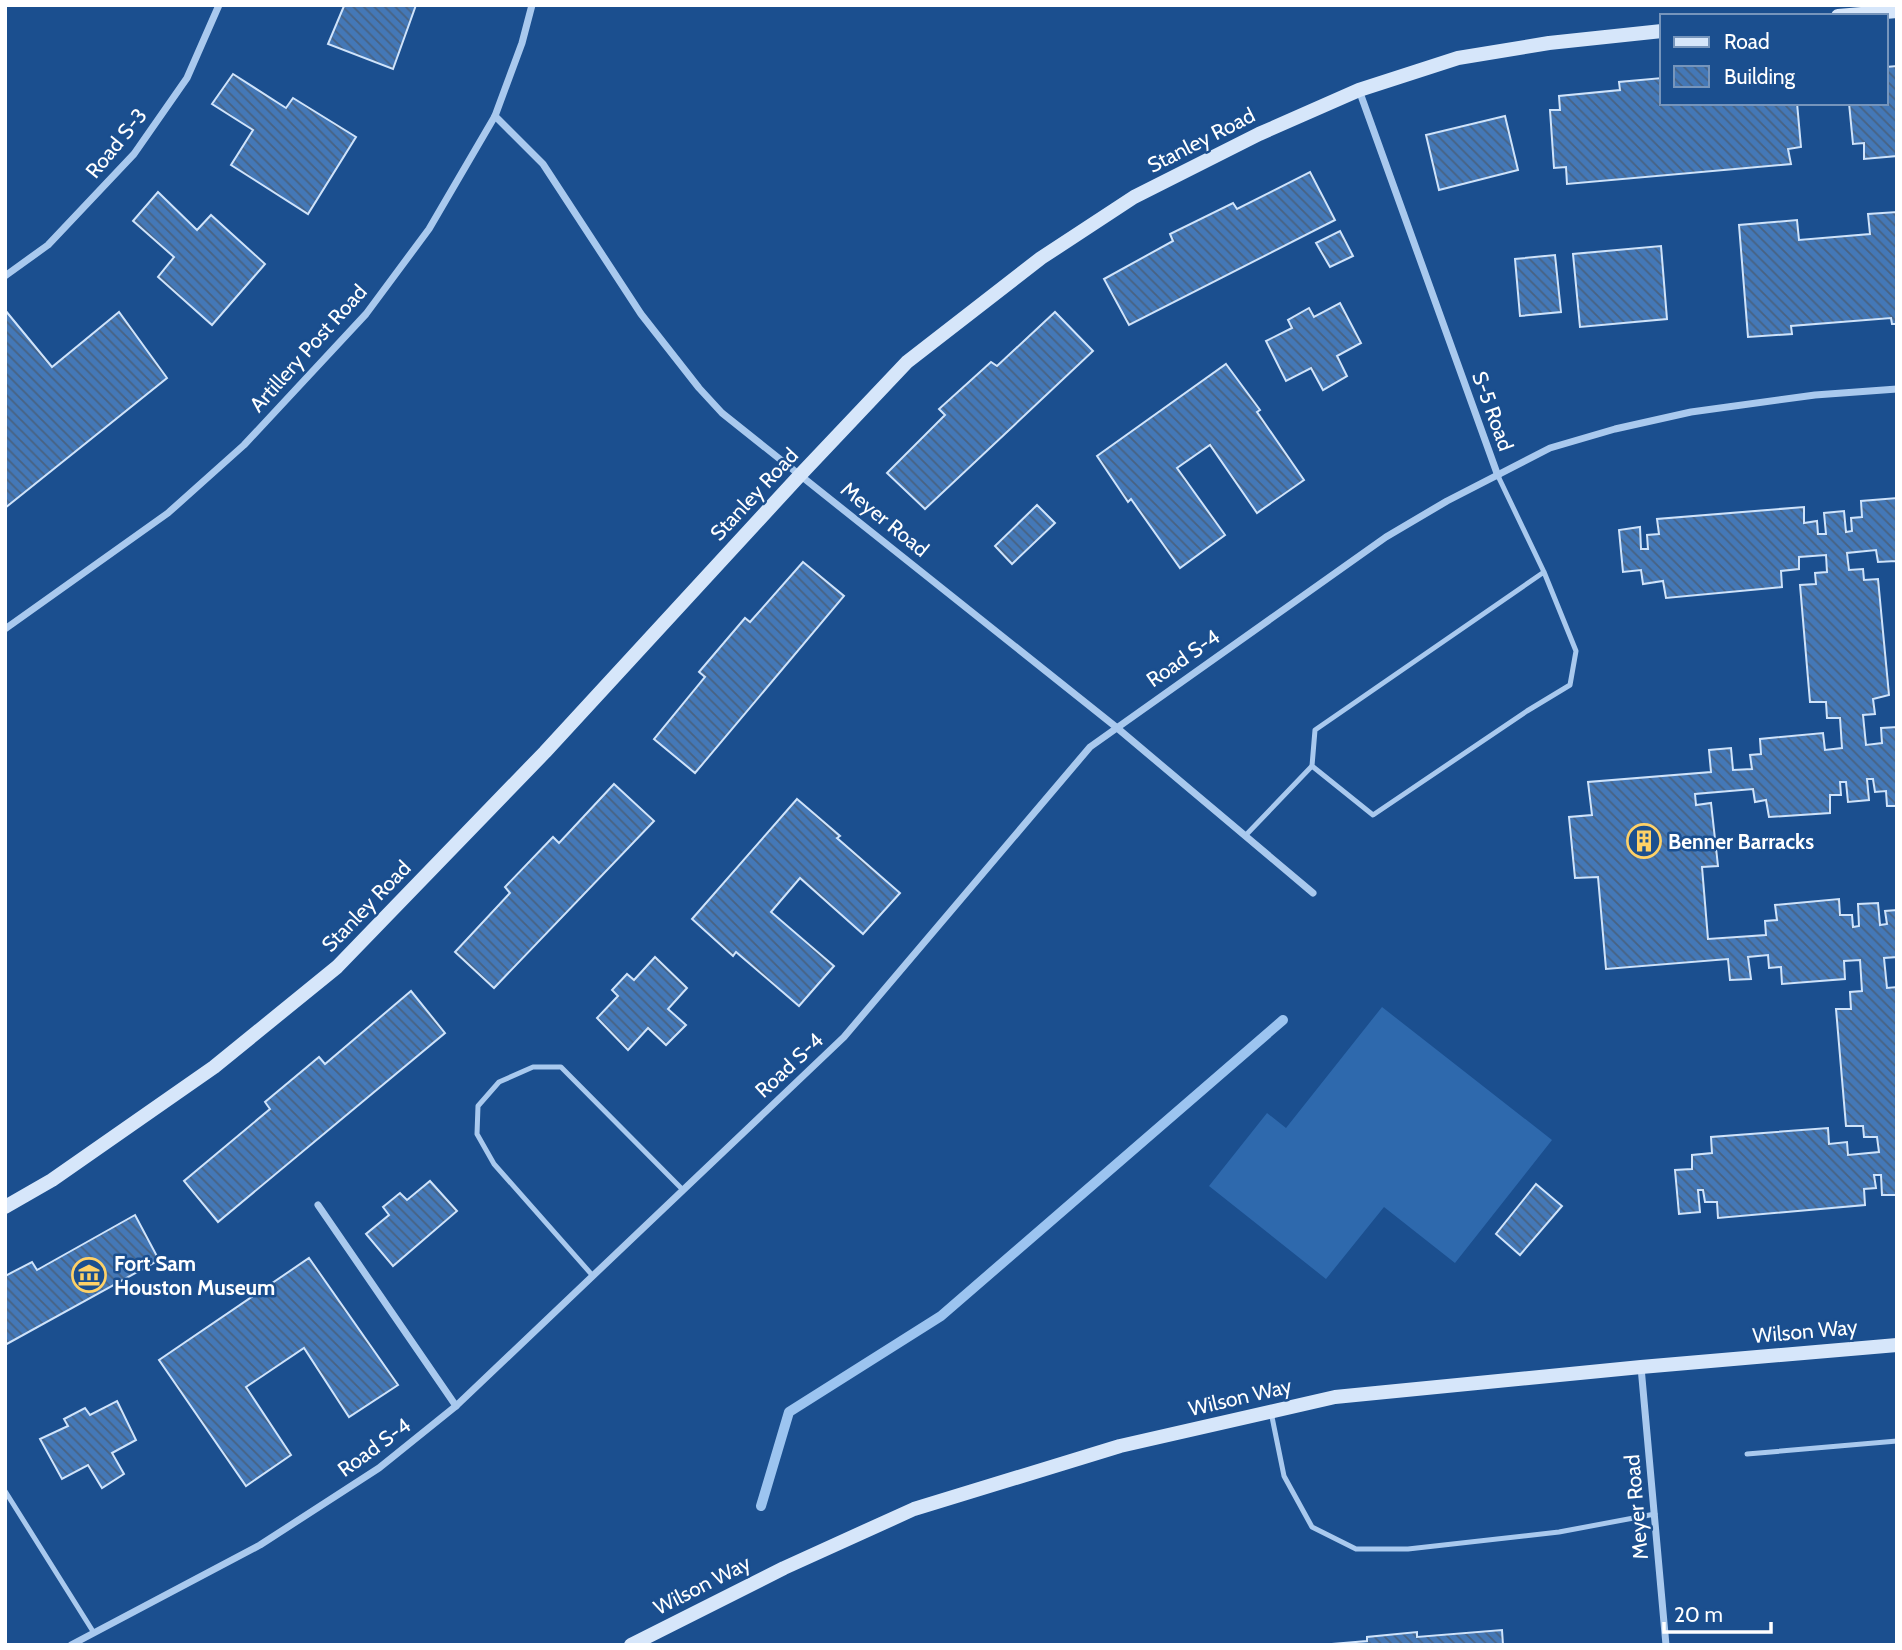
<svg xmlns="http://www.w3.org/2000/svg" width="1902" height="1650" font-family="Cabin,sans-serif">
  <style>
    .pitch { fill: #2e69ad }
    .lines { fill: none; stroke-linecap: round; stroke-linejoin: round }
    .stream { stroke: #9cc4f0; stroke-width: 10 }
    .building { fill: url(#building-back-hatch); stroke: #cfe3fa; stroke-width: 2 }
    .lane { stroke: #a9c9ee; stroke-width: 5 }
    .street { stroke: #a9c9ee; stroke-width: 7 }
    .secondary { stroke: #d6e6fa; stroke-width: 14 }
    .labels { text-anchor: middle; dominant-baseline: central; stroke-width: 5; stroke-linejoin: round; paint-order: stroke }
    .street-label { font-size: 21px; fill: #fff; stroke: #1b4f8f }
    .poi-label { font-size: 21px; font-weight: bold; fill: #fff; stroke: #1b4f8f; text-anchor: start }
  </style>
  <defs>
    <pattern id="building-back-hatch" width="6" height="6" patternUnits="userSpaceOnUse" patternTransform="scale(1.75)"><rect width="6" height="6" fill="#4478b7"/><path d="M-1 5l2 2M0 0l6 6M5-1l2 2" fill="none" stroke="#486282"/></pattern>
  </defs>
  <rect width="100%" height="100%" fill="#1b4f8f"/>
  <polygon class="pitch" points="1382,1007 1552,1140 1455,1263 1384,1207 1326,1279 1209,1186 1267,1113 1286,1128"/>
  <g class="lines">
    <polyline class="stream" points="761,1506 789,1412 941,1316 1283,1020"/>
  </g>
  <g class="building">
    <polygon points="341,5 416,5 393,69 328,44 344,6"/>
    <polygon points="1897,66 1897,156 1864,159 1864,143 1853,144 1849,103 1886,103 1886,67"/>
    <polygon points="233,74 286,108 293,98 356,137 308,214 231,165 253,130 212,104"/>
    <polygon points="1662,78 1662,103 1797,103 1801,147 1788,149 1791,164 1567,184 1566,167 1554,168 1550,110 1560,110 1559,96 1620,90 1619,82"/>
    <polygon points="1505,116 1518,170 1439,190 1426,135"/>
    <polygon points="1310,172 1335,220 1129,325 1104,279 1173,241 1170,234 1233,203 1237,209"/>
    <polygon points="158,192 197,230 211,215 265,264 212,325 158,277 174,257 133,221"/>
    <polygon points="1897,212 1897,324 1892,324 1891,318 1791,326 1792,334 1748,337 1739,225 1797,220 1799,240 1870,234 1868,214"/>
    <polygon points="1340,231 1353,256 1330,267 1316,243"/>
    <polygon points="1661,246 1667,319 1580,327 1573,254"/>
    <polygon points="1555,255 1561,312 1520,316 1515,259"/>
    <polygon points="1340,303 1361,343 1337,356 1347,376 1323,390 1311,368 1286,381 1266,341 1292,328 1288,320 1309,308 1314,317"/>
    <polygon points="5,310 52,367 119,312 167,378 5,508"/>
    <polygon points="1055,312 1093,351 925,509 887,473 945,415 939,409 991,362 997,366"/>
    <polygon points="1226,364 1260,410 1257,412 1304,480 1257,513 1210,445 1177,468 1225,535 1180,568 1131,499 1128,502 1097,456"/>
    <polygon points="1897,498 1897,567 1896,561 1878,562 1876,550 1847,553 1849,570 1863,569 1864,580 1878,579 1889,695 1873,699 1875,714 1863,715 1866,745 1882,743 1881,728 1897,727 1897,806 1887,806 1886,791 1875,792 1873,779 1867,779 1869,800 1848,802 1846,782 1840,782 1841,795 1830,795 1830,813 1769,817 1766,800 1755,802 1753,789 1695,794 1696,805 1711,803 1718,866 1702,867 1708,939 1766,935 1765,921 1777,920 1775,905 1839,899 1840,915 1852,915 1853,927 1859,926 1858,904 1878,903 1880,925 1887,924 1885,911 1897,910 1897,957 1884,958 1887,988 1897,987 1897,1195 1882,1195 1881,1175 1874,1175 1876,1188 1864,1189 1865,1205 1718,1218 1717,1202 1705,1202 1703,1190 1698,1190 1700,1212 1679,1214 1675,1170 1692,1169 1692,1155 1712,1153 1711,1137 1828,1128 1829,1144 1847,1142 1848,1155 1879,1152 1877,1137 1864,1137 1863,1126 1846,1126 1836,1009 1851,1009 1850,992 1862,991 1860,960 1844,961 1845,979 1782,984 1781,967 1769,968 1768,955 1748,957 1751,979 1730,980 1728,959 1606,969 1598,877 1575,878 1569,817 1592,815 1588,782 1711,772 1709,750 1731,748 1733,770 1752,769 1750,755 1761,754 1760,739 1823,733 1825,750 1842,748 1840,718 1827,718 1826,702 1810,702 1800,585 1816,584 1815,573 1827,572 1826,555 1799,557 1799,569 1781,571 1782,587 1666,598 1663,581 1643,584 1641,570 1623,572 1619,530 1640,527 1641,549 1648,549 1647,535 1659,534 1657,519 1804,507 1804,523 1817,521 1818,534 1826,534 1824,513 1844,511 1846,532 1852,531 1851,518 1862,517 1861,501"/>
    <polygon points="1037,505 1055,523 1012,564 995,546"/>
    <polygon points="803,562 844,596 695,773 654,739 705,677 699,672 745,618 750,622"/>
    <polygon points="614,784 654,821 494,988 455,952 510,893 505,887 553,837 559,843"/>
    <polygon points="797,799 840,836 837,838 900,893 863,934 800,878 771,912 834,966 799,1006 736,952 733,956 692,919"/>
    <polygon points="655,957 687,988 668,1009 686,1025 666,1045 648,1028 628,1050 597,1018 618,996 612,990 627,974 634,980"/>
    <polygon points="411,991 445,1033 218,1222 184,1181 270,1109 265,1102 319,1057 325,1064"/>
    <polygon points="430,1181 457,1211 393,1266 366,1234 389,1215 383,1207 400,1193 407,1200"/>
    <polygon points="1536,1184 1562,1206 1520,1255 1496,1234"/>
    <polygon points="135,1215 159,1260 5,1345 5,1276 32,1262 37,1270"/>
    <polygon points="309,1258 398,1385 349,1417 304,1348 246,1387 291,1455 246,1486 159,1360"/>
    <polygon points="117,1401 136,1440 112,1453 124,1474 102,1488 88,1465 62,1479 40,1439 68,1426 64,1419 85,1408 90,1415"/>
    <polygon points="1502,1630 1503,1645 1320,1645 1367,1641 1367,1637 1417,1632 1417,1637"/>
  </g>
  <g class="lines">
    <g class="lane">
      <polyline points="1498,476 1544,572 1576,651 1570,685 1527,711 1373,815 1312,766 1315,730 1544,572"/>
      <polyline points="1245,836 1312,766"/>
      <polyline points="593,1276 494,1164 477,1134 478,1106 499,1082 533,1067 561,1067 683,1190"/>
      <polyline points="1271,1412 1284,1476 1312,1527 1356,1549 1408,1549 1559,1532 1655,1514"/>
      <polyline points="1747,1454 1897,1441"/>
      <polyline points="5,1491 94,1633"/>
    </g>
    <g class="street">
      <polyline points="1359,90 1498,476"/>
      <polyline points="495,116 543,164 641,314 699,388 722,413 1116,727 1313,893"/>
      <polyline points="5,276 48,245 134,154 187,78 219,5"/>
      <polyline points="5,629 168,513 244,445 366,314 429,229 495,116 522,43 532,5"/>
      <polyline points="318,1205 456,1406"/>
      <polyline points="1641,1367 1666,1645"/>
      <polyline points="71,1645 260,1545 379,1468 456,1406 844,1037 1090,747 1386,537 1447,501 1550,448 1615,429 1691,412 1815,395 1897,389"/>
    </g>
    <g class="secondary">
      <polyline points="1838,16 1897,11"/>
      <polyline points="5,1207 52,1180 214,1067 337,967 545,752 801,474 907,362 1041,258 1134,197 1259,134 1359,90 1458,58 1549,43 1662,31"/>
      <polyline points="631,1645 784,1568 914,1509 1120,1446 1335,1397 1641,1367 1897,1345"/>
    </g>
  </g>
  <defs>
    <g id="building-ring" transform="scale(1.75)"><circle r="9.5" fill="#1b4f8f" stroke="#ffd166" stroke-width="1.5"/><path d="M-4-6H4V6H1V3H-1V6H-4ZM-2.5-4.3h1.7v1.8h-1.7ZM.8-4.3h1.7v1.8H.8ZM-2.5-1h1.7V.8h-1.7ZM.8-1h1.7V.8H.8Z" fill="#ffd166"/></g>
    <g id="museum-ring" transform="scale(1.75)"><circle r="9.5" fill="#1b4f8f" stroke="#ffd166" stroke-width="1.5"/><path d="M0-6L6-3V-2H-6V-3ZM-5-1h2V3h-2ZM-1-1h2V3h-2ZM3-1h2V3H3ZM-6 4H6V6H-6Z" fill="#ffd166"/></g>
  </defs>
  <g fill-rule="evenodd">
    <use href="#building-ring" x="1644" y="841"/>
    <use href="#museum-ring" x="89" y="1275"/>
  </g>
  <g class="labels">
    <g class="street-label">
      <text transform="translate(1201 140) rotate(-27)">Stanley Road</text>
      <text transform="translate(116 143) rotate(-51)">Road S-3</text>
      <text transform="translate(308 348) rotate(-48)">Artillery Post Road</text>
      <text transform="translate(1493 411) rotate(70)">S-5 Road</text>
      <text transform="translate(754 494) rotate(-47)">Stanley Road</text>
      <text transform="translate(885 519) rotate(39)">Meyer Road</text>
      <text transform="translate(1183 658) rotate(-35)">Road S-4</text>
      <text transform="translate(366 906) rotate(-46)">Stanley Road</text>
      <text transform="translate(789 1065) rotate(-43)">Road S-4</text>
      <text transform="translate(1805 1331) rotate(-5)">Wilson Way</text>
      <text transform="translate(1240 1397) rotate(-13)">Wilson Way</text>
      <text transform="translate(374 1447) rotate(-36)">Road S-4</text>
      <text transform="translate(1636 1507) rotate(-95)">Meyer Road</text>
      <text transform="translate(702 1585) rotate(-27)">Wilson Way</text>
    </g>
    <g class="poi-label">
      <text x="1668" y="841">Benner Barracks</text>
      <text x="114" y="1263">Fort Sam<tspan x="114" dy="24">Houston Museum</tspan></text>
    </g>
  </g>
  <rect width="1902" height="1650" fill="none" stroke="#ffffff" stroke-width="14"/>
  <rect x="1660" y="14" width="228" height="91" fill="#1b4f8f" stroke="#7695bc" stroke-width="2"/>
  <rect x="1674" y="37" width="35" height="10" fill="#d6e6fa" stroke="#7695bc" stroke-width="2"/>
  <text x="1724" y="49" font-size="21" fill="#ffffff">Road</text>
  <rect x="1674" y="66" width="35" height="21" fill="url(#building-back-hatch)" stroke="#7695bc" stroke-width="2"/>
  <text x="1724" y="84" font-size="21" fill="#ffffff">Building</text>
  <path d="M1664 1622v10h107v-10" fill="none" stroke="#ffffff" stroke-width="3.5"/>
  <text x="1674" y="1622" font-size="21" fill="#ffffff" stroke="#1b4f8f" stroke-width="5" paint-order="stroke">20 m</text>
</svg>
